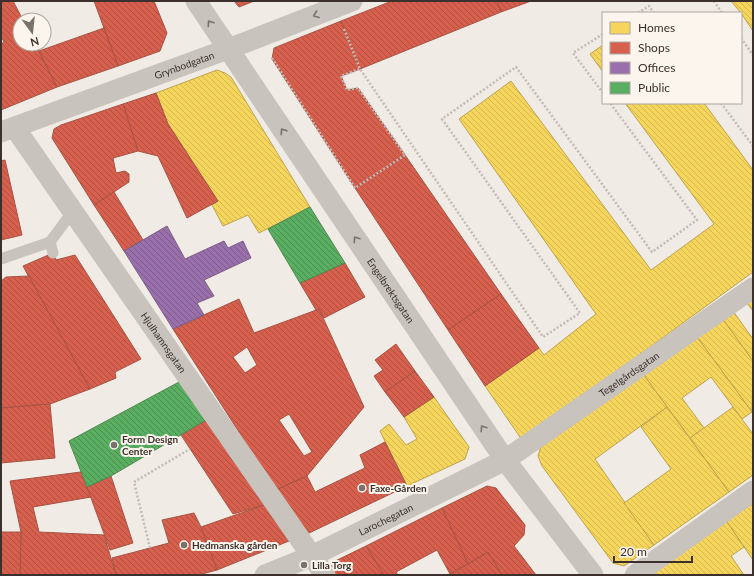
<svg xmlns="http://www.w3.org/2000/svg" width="754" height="576" font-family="Lato,sans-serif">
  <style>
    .homes { fill: url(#homes-back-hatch); stroke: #bea44d }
    .shops { fill: url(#shops-back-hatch); stroke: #a85243; fill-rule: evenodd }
    .offices { fill: url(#offices-back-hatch); stroke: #7d5d85 }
    .public { fill: url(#public-back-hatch); stroke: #518851 }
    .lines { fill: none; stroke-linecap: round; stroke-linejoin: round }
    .path { stroke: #c2bbb6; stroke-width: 2.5; stroke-dasharray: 2 2; stroke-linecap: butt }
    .lane { stroke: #c9c3be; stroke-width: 11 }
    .street { stroke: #c9c3be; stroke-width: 21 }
    .oneway { stroke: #7b726d }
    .poi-dot { fill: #7a716c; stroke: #fbf5ee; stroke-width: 1.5 }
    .labels { text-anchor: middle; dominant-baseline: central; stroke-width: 4; stroke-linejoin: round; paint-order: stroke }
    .street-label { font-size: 10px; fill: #3b302b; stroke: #fbf5ee }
    .poi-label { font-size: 10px; font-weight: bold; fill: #3b302b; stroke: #fbf5ee; text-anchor: start }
  </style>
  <defs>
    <pattern id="homes-back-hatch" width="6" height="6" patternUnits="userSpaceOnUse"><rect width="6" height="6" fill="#f6d55c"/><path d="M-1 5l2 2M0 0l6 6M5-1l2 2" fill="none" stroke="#d4b750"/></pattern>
    <pattern id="shops-back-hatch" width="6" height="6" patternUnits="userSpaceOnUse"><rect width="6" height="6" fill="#d6604d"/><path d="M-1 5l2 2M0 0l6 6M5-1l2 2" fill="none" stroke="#af5040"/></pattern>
    <pattern id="offices-back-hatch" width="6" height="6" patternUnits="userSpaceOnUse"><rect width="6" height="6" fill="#9970ab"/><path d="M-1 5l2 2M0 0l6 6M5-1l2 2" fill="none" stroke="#7e5c8b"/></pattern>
    <pattern id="public-back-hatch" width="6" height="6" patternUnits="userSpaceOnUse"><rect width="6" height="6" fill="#5aae61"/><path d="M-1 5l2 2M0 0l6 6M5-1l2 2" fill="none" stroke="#4c8e50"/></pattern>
  </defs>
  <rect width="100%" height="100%" fill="#f0ebe5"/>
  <g class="homes">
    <polygon points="731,1 753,1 753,31 741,13"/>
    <polygon points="603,45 603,72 590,54"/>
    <polygon points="217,70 225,73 231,77 310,207 259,233 248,215 223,226 212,205 218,201 168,124 156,93"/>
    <polygon points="511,81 651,270 714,224 625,103 704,103 753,170 753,272 522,440 485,386 539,348 544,355 596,314 459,119"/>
    <polygon points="753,297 753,311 746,302"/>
    <polygon points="733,311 753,339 753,361 722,318"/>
    <polygon points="722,318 753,361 752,412 697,337"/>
    <polygon points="697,337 752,412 742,419 711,377 682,398 704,428 690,438 643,374"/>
    <polygon points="643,374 667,407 595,459 654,545 624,566 613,563 542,466 538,456 541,446"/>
    <polygon points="434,397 469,447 465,459 407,486 380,431 389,424 406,445 417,439 404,417"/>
    <polygon points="667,407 729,492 654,545 624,503 671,469 641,427"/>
    <polygon points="733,407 753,434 753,475 729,492 690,438"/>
    <polygon points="753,500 753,560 725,519"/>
    <polygon points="725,519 744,547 731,556 744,575 646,575"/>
  </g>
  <g class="shops">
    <polygon points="1,1 13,1 23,20 20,20 20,44 35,44 57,87 1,110 1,44 4,42 1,36"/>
    <polygon points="94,1 154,1 167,33 160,51 118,66"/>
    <polygon points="234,1 254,1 239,7"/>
    <polygon points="392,1 497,1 501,12 360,69 341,21"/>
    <polygon points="497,1 531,1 501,12"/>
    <polygon points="341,21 360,69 341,76 347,90 358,88 405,155 355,188 272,59 274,48"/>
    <polygon points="104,28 118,66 57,87 39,51"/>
    <polygon points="156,93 168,124 218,201 187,218 158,156 138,151 123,104"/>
    <polygon points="123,104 138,151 113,158 116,173 125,171 129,174 129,182 94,205 52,138 54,129 61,125"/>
    <polygon points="405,155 501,294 448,330 355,188"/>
    <polygon points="5,160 22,235 1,240 1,161"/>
    <polygon points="114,192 143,240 124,251 94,205"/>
    <polygon points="53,253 56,260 75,255 141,359 115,372 116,378 90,389 23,266"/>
    <polygon points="345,263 365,297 324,318 319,309 316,310 300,283"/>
    <polygon points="29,276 90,389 50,404 1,408 1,281 6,277"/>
    <polygon points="501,294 539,348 485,386 448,330"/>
    <path d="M239,299L254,333L319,309L364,407L307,476L276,490L173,329ZM247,347L257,365L245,373L233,357ZM289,414L312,452L304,456L279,420Z"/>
    <polygon points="396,344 415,371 385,392 374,376 383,370 375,360"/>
    <polygon points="415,371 434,397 404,417 385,392"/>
    <polygon points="50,404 55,458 1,463 1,408"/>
    <polygon points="206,420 264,505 233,514 181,435"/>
    <polygon points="385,442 407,486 305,535 276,490 307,476 315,492 365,468 360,455"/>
    <polygon points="81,472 91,497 33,507 39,532 104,535 116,575 20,575 21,532 10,481"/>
    <polygon points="111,476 133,543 110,550 87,487"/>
    <polygon points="487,486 496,488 525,525 524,535 514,546 536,575 502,575 488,552 468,564 442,508"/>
    <polygon points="264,505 289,541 217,570 201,527"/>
    <polygon points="442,508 468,564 450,574 437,550 396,572 398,575 384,575 366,546"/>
    <polygon points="194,513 201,527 217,570 198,575 116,575 112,558 169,543 162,520"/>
    <polygon points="1,532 21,532 20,575 1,575"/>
    <polygon points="366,546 384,575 331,575 325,566"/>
    <polygon points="488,552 502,575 448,575 468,564"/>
  </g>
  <polygon class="offices" points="167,226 185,259 224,241 228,248 243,241 251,258 204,280 214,296 197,303 204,315 173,329 124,251"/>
  <g class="public">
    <polygon points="310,207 345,263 300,283 268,229"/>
    <polygon points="179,382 206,420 111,476 87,487 69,441"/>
  </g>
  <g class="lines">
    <g class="path">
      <polyline points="714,1 722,13"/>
      <polyline points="638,13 649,6 654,13"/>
      <polyline points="344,29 360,69 543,337 580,313 442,119 516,67 652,252 697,220 610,103"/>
      <polyline points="603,34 573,53 603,93"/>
      <polyline points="741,38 753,55"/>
      <polyline points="272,58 355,188 405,155 358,88 347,90 341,76 360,69"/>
      <polyline points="721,103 753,146"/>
      <polyline points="150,548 134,482 190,449"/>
    </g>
    <g class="lane">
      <polyline points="50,242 53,253"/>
      <polyline points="1,259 50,242 73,211"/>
    </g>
    <g class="street">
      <path id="s1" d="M196,1L505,460L593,575"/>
      <path id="s2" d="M15,128L325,575"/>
      <path id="s3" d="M1,132L228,49L352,1"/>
      <path id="s4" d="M265,575L312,556L505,460L753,288"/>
      <polyline points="635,575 753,491"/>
    </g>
  </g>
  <defs><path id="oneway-chevron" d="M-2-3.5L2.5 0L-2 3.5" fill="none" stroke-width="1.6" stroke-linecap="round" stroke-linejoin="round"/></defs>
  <g class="oneway">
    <use href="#oneway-chevron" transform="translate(316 15) rotate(159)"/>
    <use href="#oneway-chevron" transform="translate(210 23) rotate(-124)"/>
    <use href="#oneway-chevron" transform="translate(283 131) rotate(-124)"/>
    <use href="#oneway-chevron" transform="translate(356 239) rotate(-124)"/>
    <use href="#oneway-chevron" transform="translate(483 428) rotate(-124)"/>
  </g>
  <g class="poi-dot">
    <circle cx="114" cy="445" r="4"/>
    <circle cx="362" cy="488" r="4"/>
    <circle cx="184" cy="545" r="4"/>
    <circle cx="304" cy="565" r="4"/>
  </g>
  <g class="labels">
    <g class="street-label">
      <text stroke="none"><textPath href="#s3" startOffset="195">Grynbodgatan</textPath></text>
      <text stroke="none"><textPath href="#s1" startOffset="349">Engelbrektsgatan</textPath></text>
      <text stroke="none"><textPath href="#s2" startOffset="261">Hjulhamnsgatan</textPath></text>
      <text stroke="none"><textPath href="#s4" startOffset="417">Tegelgårdsgatan</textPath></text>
      <text stroke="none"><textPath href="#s4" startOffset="133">Larochegatan</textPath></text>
    </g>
    <g class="poi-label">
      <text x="122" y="439">Form Design<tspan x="122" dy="12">Center</tspan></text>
      <text x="370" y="488">Faxe-Gården</text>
      <text x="192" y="545">Hedmanska gården</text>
      <text x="312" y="565">Lilla Torg</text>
    </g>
  </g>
  <rect width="754" height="576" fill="none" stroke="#3b302b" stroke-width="4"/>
  <rect x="602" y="12" width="140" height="92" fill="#fbf5ee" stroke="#aea6a0"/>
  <rect x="610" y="22" width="20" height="12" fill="#f6d55c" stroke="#aea6a0"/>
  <text x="638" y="32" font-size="12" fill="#3b302b">Homes</text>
  <rect x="610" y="42" width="20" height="12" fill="#d6604d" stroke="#aea6a0"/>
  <text x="638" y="52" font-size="12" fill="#3b302b">Shops</text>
  <rect x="610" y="62" width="20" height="12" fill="#9970ab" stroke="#aea6a0"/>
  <text x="638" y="72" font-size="12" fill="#3b302b">Offices</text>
  <rect x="610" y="82" width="20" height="12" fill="#5aae61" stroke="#aea6a0"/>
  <text x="638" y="92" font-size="12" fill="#3b302b">Public</text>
  <g transform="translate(32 32) rotate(165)"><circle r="19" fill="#fbf5ee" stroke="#aea6a0"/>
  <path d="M0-3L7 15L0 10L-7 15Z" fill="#7a716c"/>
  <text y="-6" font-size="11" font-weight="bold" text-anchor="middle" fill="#3b302b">N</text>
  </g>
  <path d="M614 556v6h78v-6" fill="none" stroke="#3b302b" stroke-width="2"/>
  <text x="620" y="556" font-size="12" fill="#3b302b" stroke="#fbf5ee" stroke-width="3" paint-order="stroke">20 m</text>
</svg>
